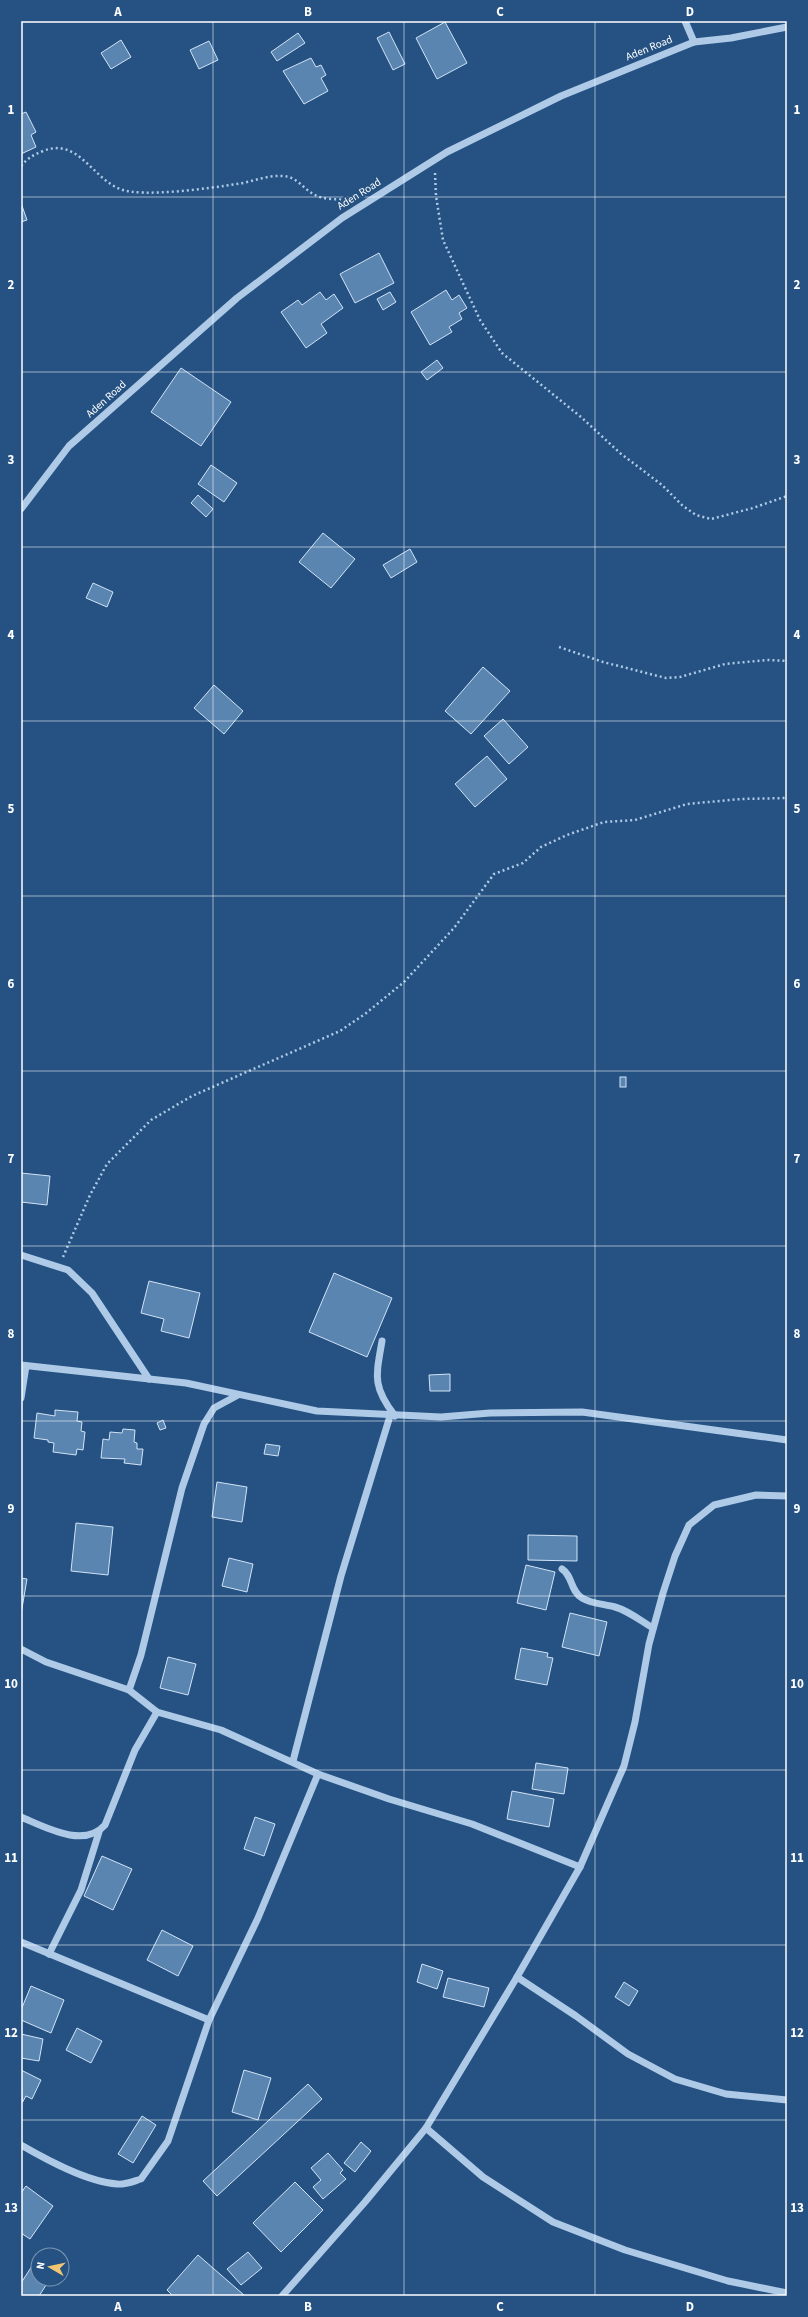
<svg xmlns="http://www.w3.org/2000/svg" width="808" height="2317" font-family="'Source Sans 3',sans-serif">
  <style>
    .building { fill: #5a85b0; stroke: #d1e3f6 }
    .lines { fill: none; stroke-linecap: round; stroke-linejoin: round }
    .path { stroke: #aecae7; stroke-width: 2.5; stroke-dasharray: 2 3; stroke-linecap: butt }
    .minor { stroke: #aecae7; stroke-width: 7 }
    .grid { fill: none; stroke: #fff; stroke-width: 1; stroke-opacity: 0.55 }
    .labels { text-anchor: middle; dominant-baseline: central; stroke-width: 4; stroke-linejoin: round; paint-order: stroke }
    .street-label { font-size: 11px; fill: #fff; stroke: #255282 }
    .neatline { fill: none; stroke: #fff; stroke-width: 1.5 }
    .grid-label { font-size: 13px; text-anchor: middle; font-weight: bold; fill: #fff }
  </style>
  <rect width="100%" height="100%" fill="#255282"/>
  <g class="building">
    <polygon points="445,22 467,63 437,79 416,38"/>
    <polygon points="389,32 405,64 393,70 377,38"/>
    <polygon points="298,33 305,43 277,61 271,52"/>
    <polygon points="121,40 131,57 111,69 101,53"/>
    <polygon points="209,41 218,60 199,69 190,50"/>
    <polygon points="311,58 316,67 321,65 326,75 321,78 328,91 304,104 283,71"/>
    <polygon points="26,112 36,132 31,135 36,147 21,154 21,114"/>
    <polygon points="21,203 27,220 21,222"/>
    <polygon points="379,253 394,283 355,303 340,274"/>
    <polygon points="446,290 452,300 459,295 467,308 459,313 462,319 449,327 452,332 430,345 411,312"/>
    <polygon points="320,292 326,300 334,294 343,308 321,324 327,333 306,348 281,312 298,300 302,305"/>
    <polygon points="390,292 396,302 383,310 377,299"/>
    <polygon points="437,360 443,368 427,380 421,372"/>
    <polygon points="181,368 231,402 201,446 151,412"/>
    <polygon points="211,465 237,483 224,502 198,484"/>
    <polygon points="198,495 213,509 206,517 191,503"/>
    <polygon points="323,533 355,559 331,588 299,562"/>
    <polygon points="410,549 417,562 391,578 383,565"/>
    <polygon points="93,583 113,592 107,607 86,598"/>
    <polygon points="483,667 510,691 471,734 445,711"/>
    <polygon points="214,685 243,711 224,734 194,708"/>
    <polygon points="503,719 528,747 509,764 484,736"/>
    <polygon points="487,756 507,779 475,807 455,784"/>
    <rect x="620" y="1077" width="6" height="10"/>
    <polygon points="21,1173 50,1176 47,1205 21,1202"/>
    <polygon points="334,1273 392,1298 367,1357 309,1332"/>
    <polygon points="149,1281 200,1293 189,1338 161,1331 164,1319 141,1313"/>
    <polygon points="450,1374 450,1391 430,1391 429,1375"/>
    <polygon points="55,1410 78,1412 77,1421 82,1422 81,1431 85,1432 83,1450 77,1449 76,1455 53,1452 54,1443 48,1442 48,1440 34,1438 37,1413 55,1416"/>
    <polygon points="163,1420 166,1428 160,1430 157,1423"/>
    <polygon points="123,1429 135,1430 134,1442 137,1443 137,1449 143,1449 141,1465 124,1463 125,1459 101,1458 103,1439 109,1440 110,1432 122,1433"/>
    <polygon points="266,1444 280,1446 278,1456 264,1454"/>
    <polygon points="217,1482 247,1487 242,1522 212,1517"/>
    <polygon points="76,1523 113,1527 108,1575 71,1571"/>
    <polygon points="528,1535 577,1536 577,1561 528,1560"/>
    <polygon points="229,1558 253,1564 247,1592 222,1586"/>
    <polygon points="526,1565 555,1572 546,1610 517,1603"/>
    <polygon points="21,1578 27,1579 21,1614"/>
    <polygon points="570,1613 607,1622 599,1656 562,1647"/>
    <polygon points="521,1648 548,1653 547,1657 553,1658 547,1685 515,1679"/>
    <polygon points="168,1657 196,1664 188,1695 160,1688"/>
    <polygon points="536,1763 568,1768 564,1794 532,1789"/>
    <polygon points="512,1791 554,1799 549,1827 507,1819"/>
    <polygon points="255,1817 275,1824 264,1856 244,1849"/>
    <polygon points="102,1856 132,1869 113,1910 84,1896"/>
    <polygon points="162,1930 193,1946 178,1976 147,1960"/>
    <polygon points="422,1964 443,1971 437,1989 417,1982"/>
    <polygon points="448,1978 489,1988 484,2007 443,1997"/>
    <polygon points="624,1982 638,1991 629,2006 615,1997"/>
    <polygon points="31,1986 64,2000 51,2033 21,2020 21,2010"/>
    <polygon points="77,2028 102,2041 91,2063 66,2050"/>
    <polygon points="21,2034 43,2039 39,2061 21,2058"/>
    <polygon points="21,2070 41,2080 32,2099 26,2096 22,2103"/>
    <polygon points="244,2070 271,2078 258,2120 232,2112"/>
    <polygon points="308,2084 322,2099 217,2196 203,2181"/>
    <polygon points="142,2116 156,2125 133,2163 118,2154"/>
    <polygon points="361,2142 371,2151 355,2172 344,2163"/>
    <polygon points="328,2153 343,2170 340,2173 346,2179 323,2199 313,2187 321,2180 311,2168"/>
    <polygon points="295,2182 323,2210 281,2252 253,2223"/>
    <polygon points="26,2186 53,2206 30,2239 21,2233 21,2193"/>
    <polygon points="248,2252 262,2268 241,2285 227,2269"/>
    <polygon points="198,2255 244,2295 244,2296 173,2296 167,2290"/>
    <polygon points="32,2266 38,2270 38,2279 50,2279 39,2296 21,2296 21,2283"/>
  </g>
  <g class="lines">
    <g class="path">
      <path d="M21,166C28,158 33,155 43,151C78,137 92,178 120,189C142,198 211,188 237,184C252,182 267,175 282,176C297,176 303,189 315,195C324,200 338,199 348,200"/>
      <polyline points="435,173 436,196 443,240 480,320 502,353 581,417 620,453 662,485 683,506 696,515 711,519 753,508 787,496"/>
      <polyline points="559,647 603,662 666,678 680,677 725,664 767,660 787,661"/>
      <polyline points="63,1257 90,1195 107,1164 151,1120 192,1096 340,1031 365,1014 404,982 454,928 494,874 523,863 541,847 567,835 604,822 635,820 687,804 741,799 787,798"/>
    </g>
    <g class="minor">
      <polyline points="685,21 694,42"/>
      <polyline points="21,509 69,446 237,298 342,218 447,152 561,96 694,42 731,38 787,27"/>
      <polyline points="21,1255 68,1270 92,1293 149,1379"/>
      <path d="M382,1341C376,1376 372,1386 395,1416"/>
      <polyline points="21,1365 186,1383 317,1411 441,1417 490,1413 582,1412 787,1440"/>
      <polyline points="21,1398 26,1366"/>
      <path d="M562,1569C573,1576 570,1591 582,1598C592,1604 604,1604 615,1607C629,1611 641,1621 653,1628"/>
      <polyline points="21,1649 46,1662 129,1690 157,1712 221,1730 318,1774 389,1799 472,1824 580,1867"/>
      <polyline points="129,1690 141,1655 182,1488 204,1424 214,1408 238,1395"/>
      <polyline points="293,1761 341,1576 390,1416"/>
      <path d="M21,1817C45,1827 84,1849 105,1825L135,1750L157,1712"/>
      <polyline points="21,1942 209,2020"/>
      <polyline points="49,1954 81,1890 99,1832"/>
      <polyline points="517,1977 576,2016 628,2054 675,2079 726,2094 787,2100"/>
      <polyline points="426,2128 483,2177 553,2222 625,2250 728,2281 787,2293"/>
      <path d="M21,2145C47,2160 87,2182 117,2184C125,2185 134,2181 141,2179L168,2141L209,2020L258,1918L318,1774"/>
      <polyline points="282,2296 365,2202 426,2128 517,1977 580,1867 624,1766 635,1722 649,1644 663,1593 675,1556 689,1525 714,1505 756,1495 787,1496"/>
    </g>
  </g>
  <path class="grid" d="M213,21V2296M404,21V2296M595,21V2296M21,197H787M21,372H787M21,547H787M21,721H787M21,896H787M21,1071H787M21,1246H787M21,1421H787M21,1596H787M21,1770H787M21,1945H787M21,2120H787"/>
  <g class="labels">
    <g class="street-label">
      <text transform="translate(649 48) rotate(-22)">Aden Road</text>
      <text transform="translate(359 194) rotate(-32)">Aden Road</text>
      <text transform="translate(106 399) rotate(-42)">Aden Road</text>
    </g>
  </g>
  <rect width="808" height="2317" fill="none" stroke="#255282" stroke-width="44"/>
  <g transform="translate(50 2267) rotate(279)"><circle r="19" fill="#255282" stroke="#7c97b4"/>
  <path d="M0-3L7 15L0 10L-7 15Z" fill="#f0c673"/>
  <text y="-6" font-size="11" font-weight="bold" text-anchor="middle" fill="#ffffff">N</text>
  </g>
  <rect x="22" y="22" width="764" height="2273" class="neatline"/>
  <g class="grid-label">
    <text x="118" y="16">A</text>
    <text x="308" y="16">B</text>
    <text x="500" y="16">C</text>
    <text x="690" y="16">D</text>
    <text x="11" y="114">1</text>
    <text x="797" y="114">1</text>
    <text x="11" y="289">2</text>
    <text x="797" y="289">2</text>
    <text x="11" y="464">3</text>
    <text x="797" y="464">3</text>
    <text x="11" y="639">4</text>
    <text x="797" y="639">4</text>
    <text x="11" y="813">5</text>
    <text x="797" y="813">5</text>
    <text x="11" y="988">6</text>
    <text x="797" y="988">6</text>
    <text x="11" y="1163">7</text>
    <text x="797" y="1163">7</text>
    <text x="11" y="1338">8</text>
    <text x="797" y="1338">8</text>
    <text x="11" y="1513">9</text>
    <text x="797" y="1513">9</text>
    <text x="11" y="1688">10</text>
    <text x="797" y="1688">10</text>
    <text x="11" y="1862">11</text>
    <text x="797" y="1862">11</text>
    <text x="11" y="2037">12</text>
    <text x="797" y="2037">12</text>
    <text x="11" y="2212">13</text>
    <text x="797" y="2212">13</text>
    <text x="118" y="2311">A</text>
    <text x="308" y="2311">B</text>
    <text x="500" y="2311">C</text>
    <text x="690" y="2311">D</text>
  </g>
</svg>
